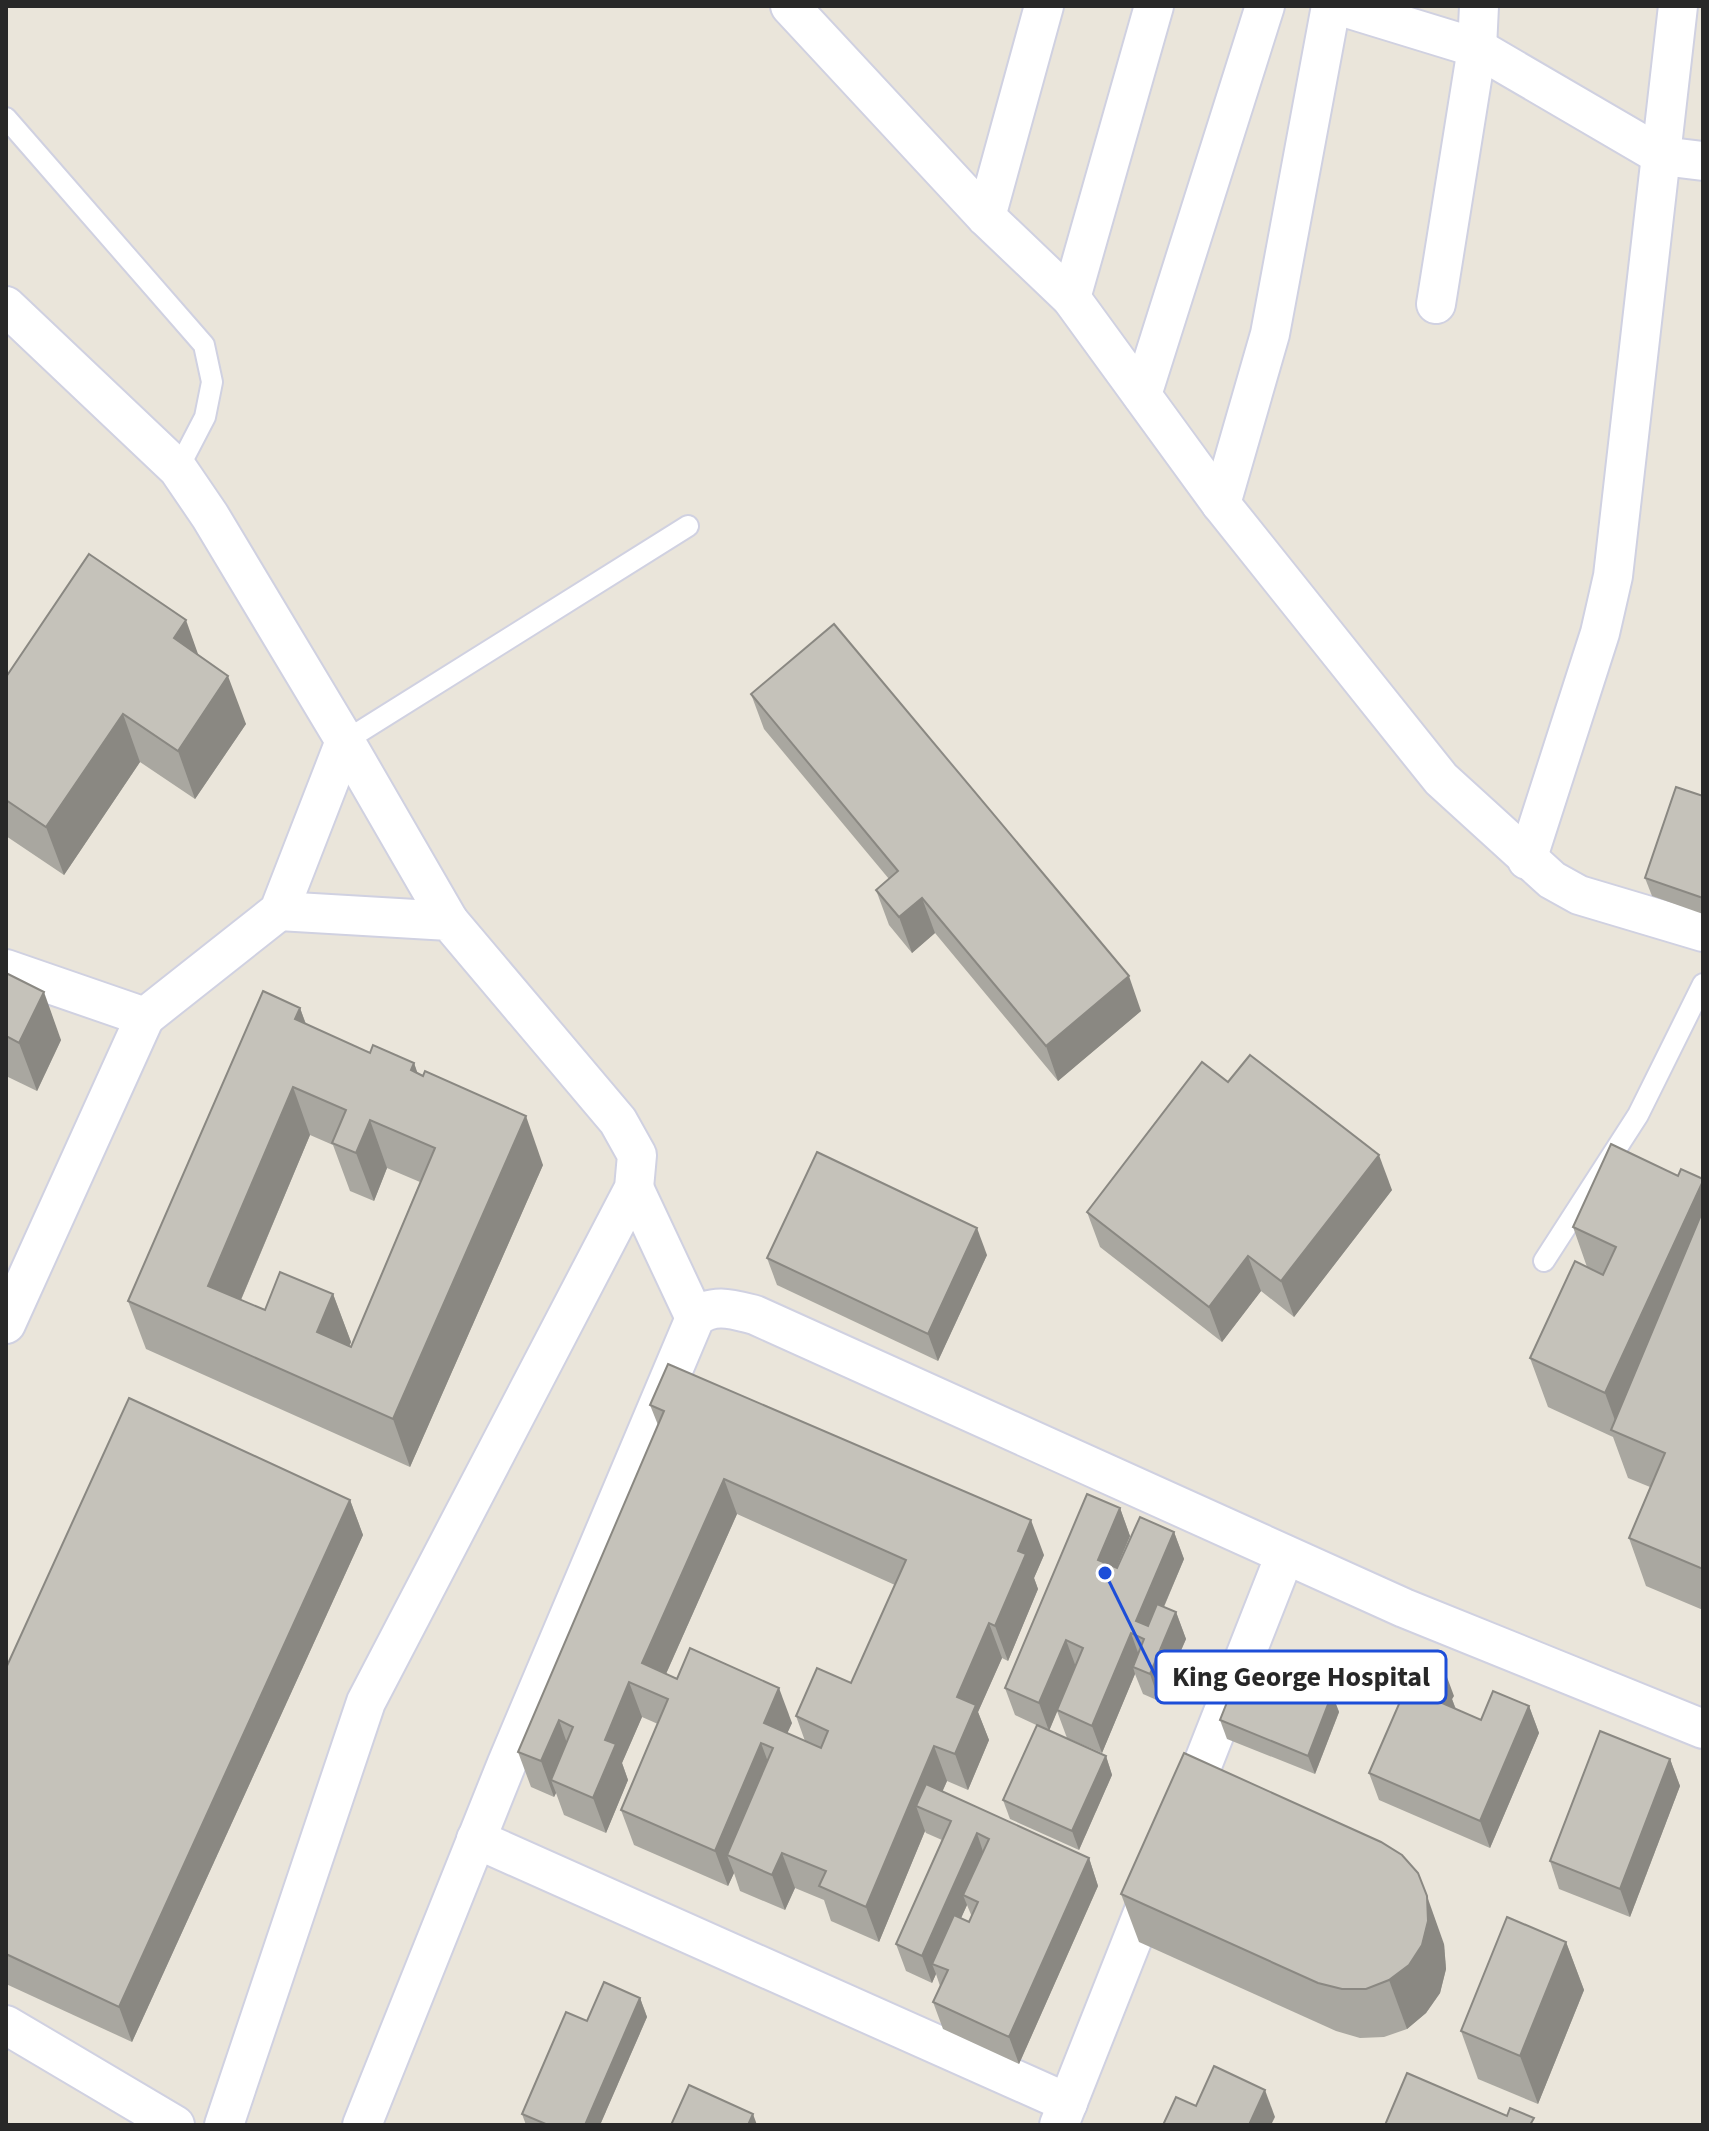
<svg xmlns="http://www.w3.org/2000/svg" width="1709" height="2131" font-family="'Source Sans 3',sans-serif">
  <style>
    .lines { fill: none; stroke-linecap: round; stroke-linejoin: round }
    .service-casing { stroke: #d0d1e1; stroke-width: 24 }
    .minor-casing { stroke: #d0d1e1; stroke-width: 42 }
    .service { stroke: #fff; stroke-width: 20 }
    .minor { stroke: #fff; stroke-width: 38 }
    .wall { fill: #a9a7a0; fill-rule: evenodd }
    .shaded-wall { fill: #8a8882 }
    .building { fill: #c5c2ba; stroke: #8a8882; stroke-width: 2; fill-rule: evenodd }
    .leader { fill: none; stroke: #1d4ed8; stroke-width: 3 }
    .callout-dot { fill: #1d4ed8; stroke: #fff; stroke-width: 3 }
    .callout { fill: #fff; stroke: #1d4ed8; stroke-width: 3 }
    .callout-label { font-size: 28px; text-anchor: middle; font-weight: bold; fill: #282828 }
  </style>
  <rect width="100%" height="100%" fill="#eae5da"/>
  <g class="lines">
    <g class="service-casing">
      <g id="service">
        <polyline points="6,118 204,345 212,382 205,417 178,469"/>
        <polyline points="345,741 688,526"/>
        <polyline points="1544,1261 1638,1115 1703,984"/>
      </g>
    </g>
    <g class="minor-casing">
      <g id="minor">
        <polyline points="790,6 986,217 1071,298 1221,504 1441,779 1552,880 1579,895 1703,932"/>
        <polyline points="1340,6 1477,48 1662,156 1703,161"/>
        <polyline points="986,217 1044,6"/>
        <polyline points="1071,298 1154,6"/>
        <polyline points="1436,304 1477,48 1479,6"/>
        <polyline points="6,306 178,469 210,516 345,741 449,921"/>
        <polyline points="1142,395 1265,6"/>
        <polyline points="1221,504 1270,334 1331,6"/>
        <polyline points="1527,860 1600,633 1613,576 1678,6"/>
        <polyline points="6,969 145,1017 279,911 345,741"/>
        <polyline points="634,1188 695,1318"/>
        <polyline points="6,1324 145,1017"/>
        <polyline points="1185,1809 1285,1555"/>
        <polyline points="476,1839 1068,2103"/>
        <polyline points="6,2025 175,2125"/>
        <polyline points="224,2125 366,1702 634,1188 637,1155 618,1121 449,921 279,911"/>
        <path d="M362,2125L507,1763L695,1318C713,1302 735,1310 755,1315L1404,1608L1703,1729"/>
        <polyline points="1059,2125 1154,1885"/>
      </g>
    </g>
    <use href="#service" class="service"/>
    <use href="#minor" class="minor"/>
  </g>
  <g class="wall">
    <polygon points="198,655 246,724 195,799 140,762 64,875 6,836 6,677"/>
    <polygon points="751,694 1141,1011 1058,1081 935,933 912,953 889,925 876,890 889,879 764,729"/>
    <polygon points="1703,796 1703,914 1652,896 1645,878"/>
    <polygon points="6,973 61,1040 37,1091 6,1076"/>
    <path d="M300,1008L306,1024L370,1053L414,1063L417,1073L543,1165L410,1467L146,1349L128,1301ZM310,1135L333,1145L350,1191L374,1201L387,1168L420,1182L351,1347L349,1346L351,1342L333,1294L265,1310L241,1300Z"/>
    <polygon points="1228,1082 1392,1190 1294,1317 1261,1291 1222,1342 1100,1247 1087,1212"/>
    <polygon points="1678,1176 1703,1179 1703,1610 1646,1586 1629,1538 1650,1487 1628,1478 1613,1437 1548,1407 1530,1358 1587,1267 1573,1227"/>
    <polygon points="987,1255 938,1361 777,1285 767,1258"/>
    <path d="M650,1405L1044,1555L1034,1578L1038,1589L1008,1661L1002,1658L978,1712L989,1740L968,1790L947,1781L942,1792L1089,1858L1098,1886L1019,2064L943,2029L933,2002L940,1986L936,1974L932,1983L906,1971L896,1944L942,1840L926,1833L925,1831L879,1942L831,1921L824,1900L795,1888L785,1910L740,1891L734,1873L728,1886L634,1845L621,1810L658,1724L642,1717L622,1763L628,1780L606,1833L564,1815L556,1793L554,1797L531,1787L518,1752L658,1425ZM737,1514L895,1585L851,1683L796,1716L805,1741L787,1733L792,1723L666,1674ZM967,1905L972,1917L969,1922L961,1918Z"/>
    <polygon points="350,1500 363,1535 132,2042 6,1984 6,1668"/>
    <polygon points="1120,1508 1130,1536 1116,1568 1117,1568 1174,1532 1184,1559 1164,1607 1176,1612 1186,1639 1159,1701 1143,1694 1135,1674 1102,1753 1067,1738 1057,1711 1049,1731 1015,1715 1005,1688"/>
    <polygon points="1332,1694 1339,1712 1315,1774 1227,1739 1220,1720"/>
    <polygon points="1454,1696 1452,1699 1456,1709 1481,1720 1529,1706 1539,1733 1490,1848 1379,1800 1369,1773"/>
    <polygon points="1106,1756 1112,1775 1079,1850 1010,1819 1003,1800"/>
    <polygon points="1670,1759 1680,1786 1630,1917 1559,1889 1550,1861"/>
    <polygon points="1121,1894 1444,1944 1446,1969 1440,1993 1426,2013 1407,2029 1384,2037 1360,2038 1336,2031 1139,1942"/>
    <polygon points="1566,1942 1584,1990 1538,2104 1478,2079 1461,2031"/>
    <polygon points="640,1998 647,2017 600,2125 526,2125 522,2114 587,2021"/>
  </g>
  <g class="shaded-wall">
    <polygon points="186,620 203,668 174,638"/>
    <polygon points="228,676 246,724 195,799 178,751"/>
    <polygon points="123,714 140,762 64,875 46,827"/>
    <polygon points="922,898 935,933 912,953 899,917"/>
    <polygon points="1129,976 1141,1011 1058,1081 1046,1046"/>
    <polygon points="44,992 61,1040 37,1091 19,1043"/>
    <polygon points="300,1008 317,1056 295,1019"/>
    <polygon points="414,1063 431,1111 411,1070"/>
    <polygon points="293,1087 310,1135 226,1335 208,1286"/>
    <polygon points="526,1116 543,1165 410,1467 393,1419"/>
    <polygon points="370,1120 387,1168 374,1201 356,1153"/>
    <polygon points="1379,1155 1392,1190 1294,1317 1281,1281"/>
    <polygon points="1703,1181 1703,1268 1620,1434 1605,1393"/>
    <polygon points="977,1228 987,1255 938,1361 928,1334"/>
    <polygon points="1248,1256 1261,1291 1222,1342 1209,1307"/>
    <polygon points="333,1294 351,1342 335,1381 317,1332"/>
    <polygon points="724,1479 737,1514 657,1694 642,1663"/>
    <polygon points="350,1500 363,1535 132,2042 119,2007"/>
    <polygon points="1120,1508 1130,1536 1108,1588 1098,1560"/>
    <polygon points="1031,1520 1044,1555 1034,1578 1038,1589 1008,1661 995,1626 1018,1551"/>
    <polygon points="1174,1532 1184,1559 1147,1646 1136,1621"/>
    <polygon points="1176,1612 1186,1639 1159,1701 1150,1674"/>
    <polygon points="989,1623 1002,1658 978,1712 989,1740 968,1790 955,1754 957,1697"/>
    <polygon points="1131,1633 1141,1661 1133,1667 1135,1674 1102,1753 1092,1726"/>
    <polygon points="1066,1640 1076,1667 1049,1731 1039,1703"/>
    <polygon points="1444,1669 1454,1696 1452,1699 1458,1716 1442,1703 1438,1683"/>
    <polygon points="629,1682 642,1717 622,1763 628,1780 606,1833 593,1798 605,1740"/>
    <polygon points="779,1688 792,1723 776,1758 764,1723"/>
    <polygon points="1332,1694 1339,1712 1315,1774 1308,1756"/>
    <polygon points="1529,1706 1539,1733 1490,1848 1480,1821"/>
    <polygon points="559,1720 571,1755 551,1780 556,1793 554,1797 541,1761"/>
    <polygon points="761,1743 774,1778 727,1855 734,1873 728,1886 715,1851"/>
    <polygon points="934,1746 947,1781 933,1813 916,1806 925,1831 879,1942 866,1907"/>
    <polygon points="1106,1756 1112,1775 1079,1850 1072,1831"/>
    <polygon points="1670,1759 1680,1786 1630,1917 1620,1889"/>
    <polygon points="977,1833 986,1861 963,1895 967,1905 939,1967 932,1964 936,1974 932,1983 922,1956"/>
    <polygon points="782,1853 795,1888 785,1910 772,1875"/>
    <polygon points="1089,1858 1098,1886 1019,2064 1009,2037"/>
    <polygon points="1427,1896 1444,1944 1446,1969 1440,1993 1426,2013 1407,2029 1389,1980"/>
    <polygon points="1566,1942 1584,1990 1538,2104 1520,2056"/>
    <polygon points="640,1998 647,2017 600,2125 585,2125"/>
    <polygon points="1265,2090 1275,2117 1271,2125 1249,2125"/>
    <polygon points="753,2114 757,2125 748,2125"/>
  </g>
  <g class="building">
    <polygon points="89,554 186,620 174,638 228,676 178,751 123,714 46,827 6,800 6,677"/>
    <polygon points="834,624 1129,976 1046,1046 922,898 899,917 876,890 898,871 751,694"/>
    <polygon points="1676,787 1703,796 1703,898 1645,878"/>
    <polygon points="6,973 44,992 19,1043 6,1036"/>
    <path d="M263,991L300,1008L295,1019L370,1053L373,1045L414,1063L411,1070L423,1076L425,1071L526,1116L393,1419L128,1301ZM293,1087L346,1110L332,1143L356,1153L370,1120L435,1148L351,1347L317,1332L333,1294L280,1272L265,1310L208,1286Z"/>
    <polygon points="1250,1055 1379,1155 1281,1281 1248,1256 1209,1307 1087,1212 1202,1062 1228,1082"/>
    <polygon points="1611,1144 1678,1176 1681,1169 1703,1179 1703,1181 1605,1393 1530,1358 1575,1261 1603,1275 1616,1247 1573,1227"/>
    <polygon points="817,1152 977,1228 928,1334 767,1258"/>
    <polygon points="1703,1210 1703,1569 1629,1538 1665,1453 1611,1430"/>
    <path d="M668,1364L1031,1520L1018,1551L1026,1554L995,1626L989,1623L957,1697L976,1705L955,1754L934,1746L866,1907L819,1886L826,1871L782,1853L772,1875L727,1855L773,1748L761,1743L715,1851L621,1810L668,1699L629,1682L605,1740L616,1744L593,1798L551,1780L573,1727L559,1720L541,1761L518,1752L664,1411L650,1405ZM724,1479L906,1560L851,1683L817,1668L796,1716L828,1731L821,1748L764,1723L779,1688L690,1648L677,1679L642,1663Z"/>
    <polygon points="129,1398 350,1500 119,2007 6,1954 6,1668"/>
    <polygon points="1087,1494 1120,1508 1098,1560 1117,1568 1140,1517 1174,1532 1136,1621 1148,1626 1157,1604 1176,1612 1150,1674 1133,1667 1144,1639 1131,1633 1092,1726 1057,1710 1083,1648 1066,1640 1039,1703 1005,1688"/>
    <polygon points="1245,1657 1332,1694 1308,1756 1220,1720"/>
    <polygon points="1419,1658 1444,1669 1438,1683 1448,1689 1442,1703 1481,1720 1493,1691 1529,1706 1480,1821 1369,1773"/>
    <polygon points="1037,1725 1106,1756 1072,1831 1003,1800"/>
    <polygon points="1600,1731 1670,1759 1620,1889 1550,1861"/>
    <polygon points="1184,1753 1381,1842 1402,1855 1418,1873 1427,1896 1428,1921 1422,1945 1409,1965 1389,1980 1366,1989 1342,1989 1318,1983 1121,1894"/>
    <polygon points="926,1784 1089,1858 1009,2037 933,2002 948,1970 932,1964 954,1915 969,1922 978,1902 963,1895 989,1839 977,1833 922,1956 896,1944 951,1821 916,1806"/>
    <polygon points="1507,1917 1566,1942 1520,2056 1461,2031"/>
    <polygon points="604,1982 640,1998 585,2125 548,2125 522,2114 566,2012 587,2021"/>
    <polygon points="1214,2066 1265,2090 1249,2125 1163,2125 1176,2097 1196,2106"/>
    <polygon points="1407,2073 1507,2116 1510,2108 1534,2118 1530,2125 1385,2125"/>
    <polygon points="689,2085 753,2114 748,2125 671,2125"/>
  </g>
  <path class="leader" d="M1105 1573L1156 1677"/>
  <circle class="callout-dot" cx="1105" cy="1573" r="8"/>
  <rect class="callout" x="1156" y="1651" width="290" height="52" rx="8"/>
  <g class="callout-label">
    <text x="1301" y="1686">King George Hospital</text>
  </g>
  <rect width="1709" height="2131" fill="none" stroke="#282828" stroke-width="16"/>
</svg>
